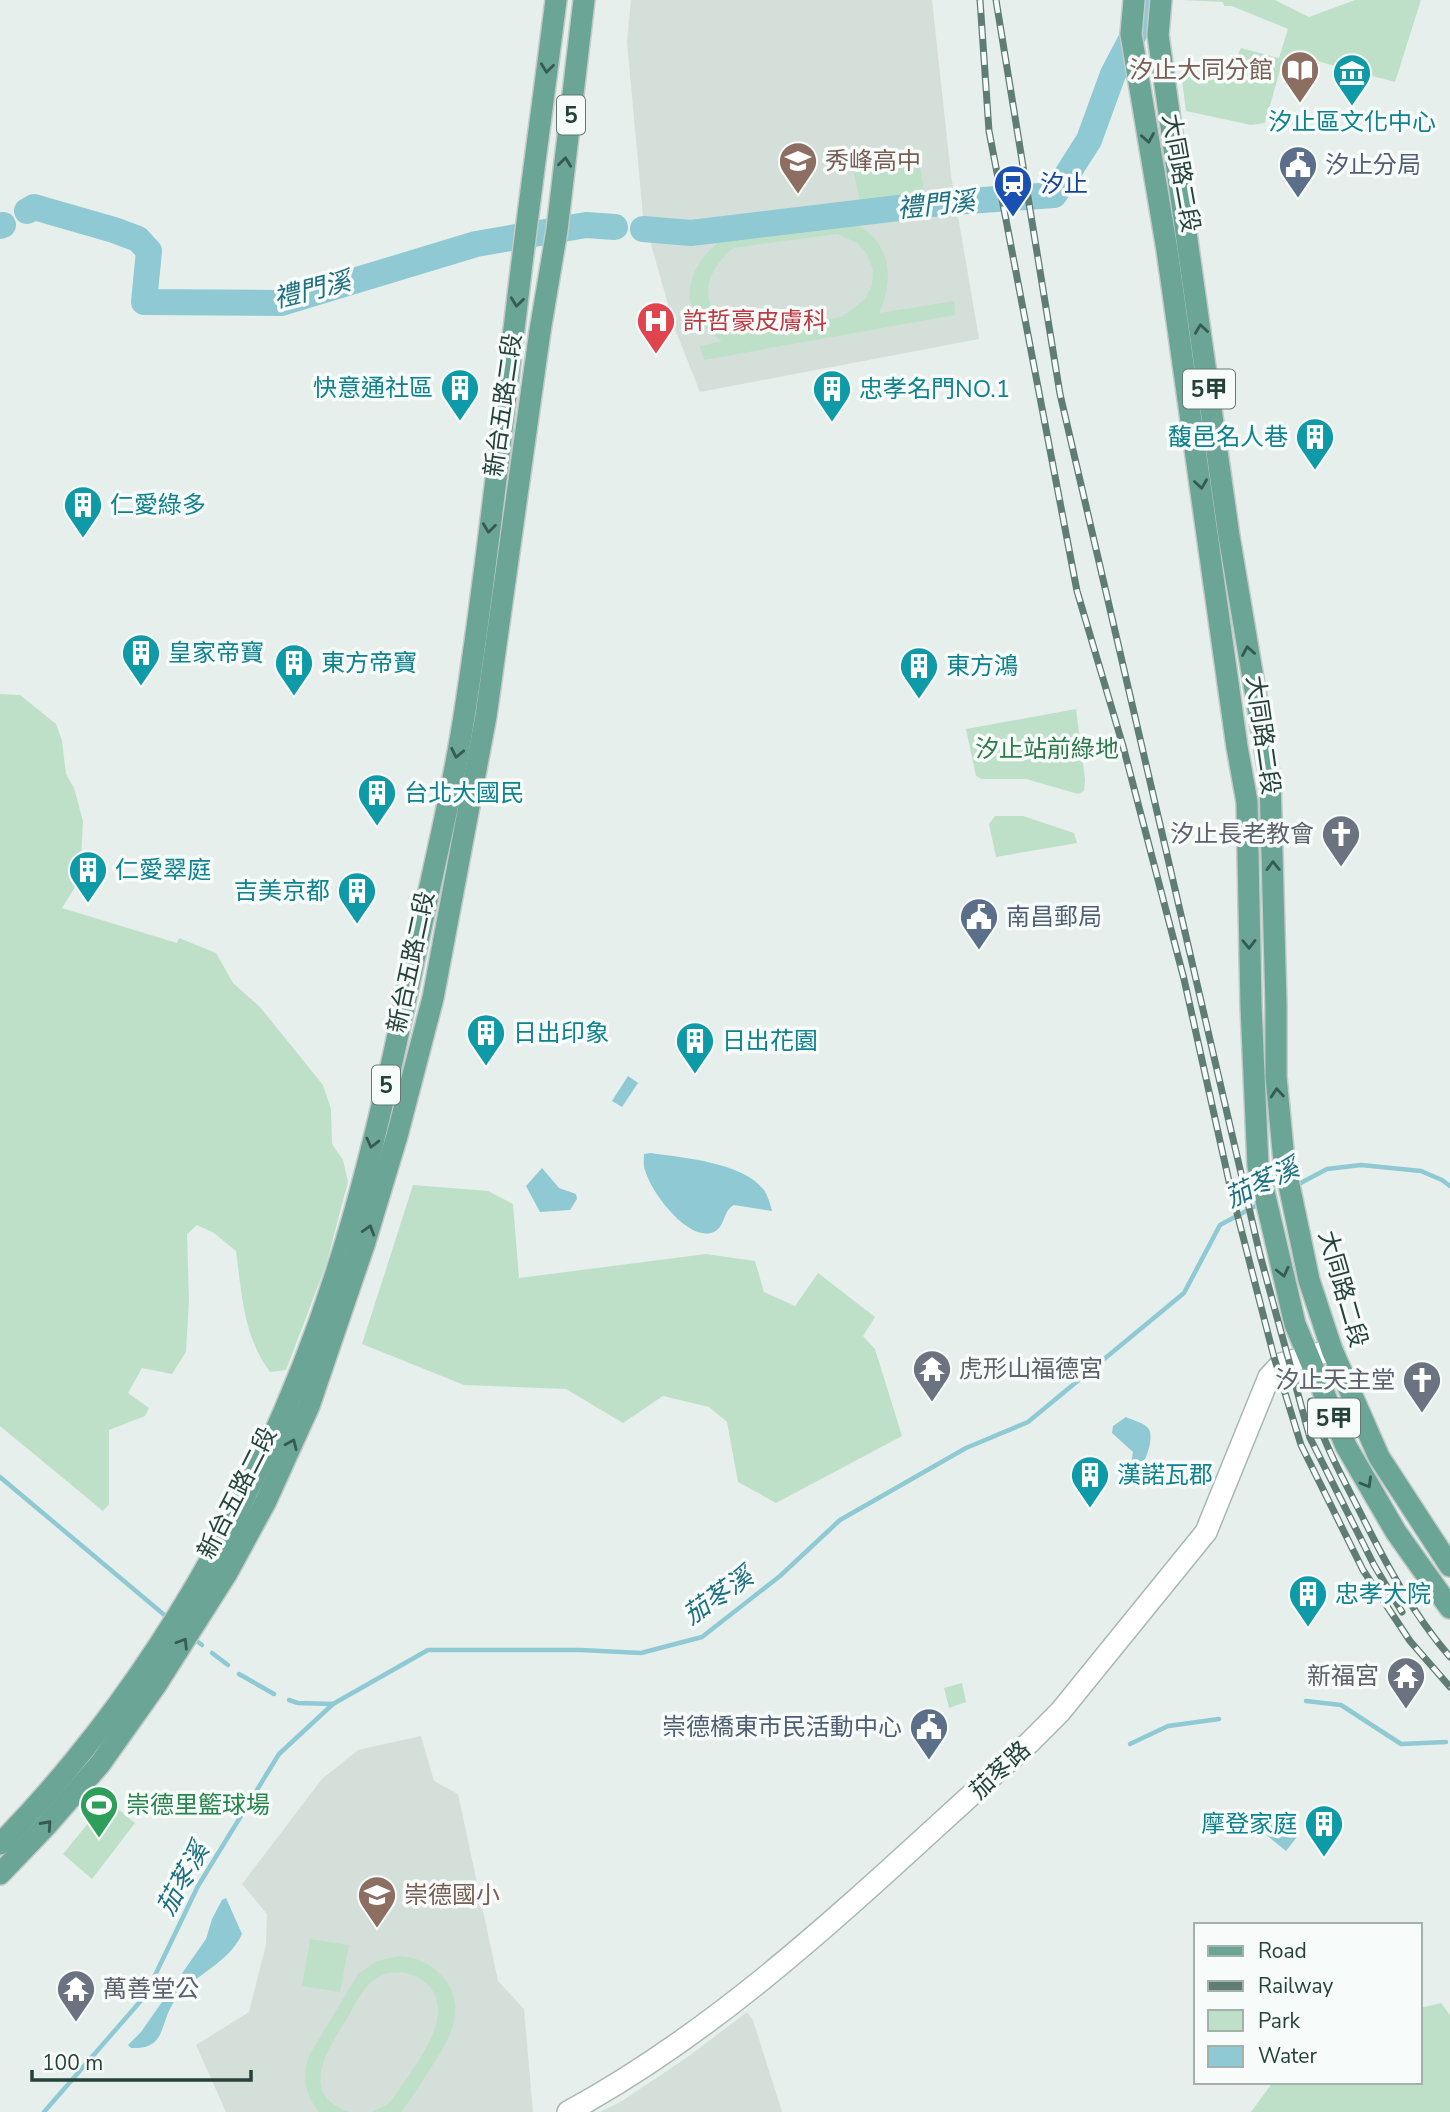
<svg xmlns="http://www.w3.org/2000/svg" width="1450" height="2112" font-family="'Nunito Sans','Noto Sans TC',sans-serif">
  <style>
    .built { fill: #d4dfda }
    .green { fill: #bfe0c8; fill-rule: evenodd }
    .water { fill: #8ec9d4 }
    .lines { fill: none; stroke-linecap: round; stroke-linejoin: round }
    .stream { stroke: #8ec9d4; stroke-width: 4.5 }
    .river { stroke: #8ec9d4; stroke-width: 26 }
    .tertiary-casing { stroke: #a8b8b2; stroke-width: 24 }
    .primary-casing { stroke: #c2cac8; stroke-width: 24 }
    .tertiary { stroke: #fff; stroke-width: 21 }
    .primary { stroke: #6aa596; stroke-width: 21 }
    .rail-casing { stroke: #5f7d75; stroke-width: 7 }
    .rail { stroke: #f7fbf9; stroke-width: 4.5; stroke-dasharray: 13; stroke-linecap: butt }
    .oneway { stroke: #365b51 }
    .labels { text-anchor: middle; dominant-baseline: central; stroke-width: 7; stroke-linejoin: round; paint-order: stroke }
    .shield { fill: #f7fbf9; stroke: #637a73; stroke-width: 2 }
    .shield-label { font-size: 23px; font-weight: bold; fill: #24423a }
    .education-label { font-size: 24px; fill: #785e54; stroke: #f7fbf9; text-anchor: start }
    .culture-label { font-size: 24px; fill: #0d838f; stroke: #f7fbf9; text-anchor: start }
    .service-label { font-size: 24px; fill: #4e5e75; stroke: #f7fbf9; text-anchor: start }
    .street-label { font-size: 24px; fill: #24423a; stroke: #f7fbf9 }
    .transit-label { font-size: 24px; fill: #164399; stroke: #f7fbf9; text-anchor: start }
    .health-label { font-size: 24px; fill: #be3a42; stroke: #f7fbf9; text-anchor: start }
    .park-label { font-size: 24px; fill: #2d7a4b; stroke: #f7fbf9 }
    .worship-label { font-size: 24px; fill: #5b616d; stroke: #f7fbf9; text-anchor: end }
    .leisure-label { font-size: 24px; fill: #27864d; stroke: #f7fbf9; text-anchor: start }
    .water-label { font-size: 26px; font-style: italic; fill: #1c6f80; stroke: #f7fbf9 }
  </style>
  <rect width="100%" height="100%" fill="#e6efeb"/>
  <g class="built">
    <polygon points="631,0 932,0 951,175 979,339 700,392 675,329 643,216 627,42"/>
    <polygon points="421,1736 434,1781 458,1794 498,1981 524,2009 533,2112 226,2112 196,2045 249,2012 266,1945 267,1914 242,1884 322,1779 358,1750"/>
    <polygon points="747,2012 753,2020 782,2112 600,2112 622,2101 689,2056"/>
  </g>
  <g class="green">
    <polygon points="1182,0 1275,0 1309,17 1355,0 1421,0 1395,82 1302,57 1297,63 1282,63 1265,123 1251,125 1186,111 1181,72 1228,75 1241,48 1279,58 1288,29 1232,6 1224,6 1223,2"/>
    <polygon points="919,161 924,190 860,202 854,173"/>
    <path d="M836,219C886,226 899,272 879,313L954,301L955,315L704,360L700,346L722,341C673,311 684,266 726,236ZM837,234L857,243L867,254L873,270L872,285L865,299L842,317L738,332C698,309 700,277 733,248Z"/>
    <path d="M0,694L20,695L56,724L62,741L66,774L74,788L83,821L80,879L62,908L177,943L179,938L216,953L233,983L260,1007L323,1085L331,1109L332,1144L343,1160L348,1182L326,1265L286,1370L270,1372C243,1336 242,1294 236,1251L214,1233L197,1225L187,1234L189,1300L186,1352L172,1374L142,1368L128,1393L149,1408L145,1416L109,1430V1504L103,1511L0,1426Z"/>
    <polygon points="1076,709 1085,779 1084,791 1078,794 1026,779 982,779 976,776 966,729"/>
    <polygon points="995,816 1023,816 1074,833 1077,843 996,857 989,824"/>
    <polygon points="413,1185 488,1191 513,1204 519,1278 706,1254 755,1261 764,1292 795,1306 818,1273 875,1317 863,1336 875,1349 902,1436 776,1503 738,1482 727,1422 709,1407 663,1396 623,1423 566,1389 464,1385 362,1344"/>
    <polygon points="962,1683 966,1702 949,1708 944,1688"/>
    <polygon points="107,1800 135,1823 92,1879 63,1854"/>
    <polygon points="310,1939 349,1945 340,1992 302,1986"/>
    <path d="M398,1956C415,1957 429,1962 441,1975C471,2007 448,2042 428,2072C420,2085 411,2099 401,2112H372L388,2104L393,2098C413,2068 466,2007 419,1978C407,1971 391,1970 378,1977C363,1986 355,2005 346,2020C328,2049 297,2094 349,2112H319C304,2094 301,2075 310,2054L358,1974L377,1961Z"/>
    <polygon points="1441,2003 1450,2015 1450,2112 1251,2112 1273,2082 1420,2082 1420,2008"/>
  </g>
  <g class="water">
    <polygon points="628,1076 638,1083 622,1107 612,1101"/>
    <path d="M651,1153C684,1158 742,1162 764,1190C768,1196 770,1204 772,1211L734,1205C722,1211 726,1229 711,1233C686,1239 651,1192 645,1170C643,1165 644,1160 644,1154Z"/>
    <polygon points="542,1168 559,1188 576,1194 577,1199 570,1210 540,1212 526,1186"/>
    <path d="M1126,1417C1132,1420 1144,1423 1148,1428C1155,1435 1146,1462 1140,1467H1134L1131,1464L1133,1452L1112,1433L1113,1426Z"/>
    <polygon points="1270,1815 1297,1837 1286,1851 1259,1829"/>
    <path d="M226,1898L242,1934C228,1964 196,1973 177,1998C158,2020 169,2050 131,2048L128,2045L141,2032L206,1939L212,1919L222,1900Z"/>
  </g>
  <g class="lines">
    <g class="stream">
      <polyline points="1297,1185 1327,1169 1361,1165 1421,1171 1442,1180 1450,1186"/>
      <polyline points="0,1477 168,1618"/>
      <polyline points="194,1639 202,1645"/>
      <polyline points="212,1653 228,1665"/>
      <polyline points="239,1674 274,1694"/>
      <polyline points="289,1700 298,1703 333,1704"/>
      <polyline points="1306,1701 1341,1705 1401,1744 1446,1742"/>
      <polyline points="1130,1744 1168,1726 1219,1719"/>
      <polyline points="44,2112 145,1996 198,1886 279,1754 333,1704 428,1650 581,1650 641,1653 702,1637 780,1576 840,1520 966,1448 1028,1422 1184,1293 1220,1225 1261,1203"/>
    </g>
    <g class="river">
      <polyline points="27,211 34,207 114,230 138,239 149,251 144,302 281,303 476,244 586,225 615,227"/>
      <polyline points="0,226 3,225"/>
      <polyline points="643,229 691,233 940,203 1054,195 1089,140 1113,74 1152,0"/>
    </g>
    <g class="tertiary-casing">
      <path id="tertiary" d="M568,2112C743,2017 882,1873 1029,1743L1060,1712L1206,1532L1269,1377L1281,1364L1332,1350"/>
    </g>
    <g class="primary-casing">
      <g id="primary">
        <polyline points="1134,0 1131,34 1167,250 1237,747 1247,802 1251,1005 1258,1166 1295,1324 1346,1446 1396,1532 1450,1608"/>
        <polyline points="1161,0 1158,35 1229,536 1270,779 1276,1005 1276,1077 1284,1161 1309,1280 1332,1350 1379,1457 1450,1566"/>
        <path d="M0,1844C168,1673 289,1444 354,1214C379,1126 398,1036 417,946C434,866 454,785 466,704C486,574 500,443 516,313C528,208 543,104 556,0"/>
        <polyline points="0,1874 46,1826 100,1764 156,1685 227,1573 266,1501 309,1406 365,1242 397,1136 433,998 486,716 540,331 557,230 584,0"/>
      </g>
    </g>
    <use href="#tertiary" class="tertiary"/>
    <use href="#primary" class="primary"/>
    <g class="rail-casing">
      <g id="rail">
        <polyline points="980,0 989,131 1077,591 1123,746 1184,979 1230,1186 1274,1357 1301,1445 1363,1570 1410,1641 1450,1687"/>
        <polyline points="996,0 1060,394 1260,1255 1310,1438 1374,1565 1402,1612"/>
        <path d="M1311,1401C1322,1440 1340,1473 1359,1510C1385,1562 1412,1613 1450,1657"/>
      </g>
    </g>
    <use href="#rail" class="rail"/>
  </g>
  <defs><path id="oneway-chevron" d="M-2-3.5L2.5 0L-2 3.5" fill="none" stroke-width="1.6" stroke-linecap="round" stroke-linejoin="round" transform="scale(1.75)"/></defs>
  <g class="oneway">
    <use href="#oneway-chevron" transform="translate(547 68) rotate(97)"/>
    <use href="#oneway-chevron" transform="translate(1148 138) rotate(80)"/>
    <use href="#oneway-chevron" transform="translate(565 162) rotate(-83)"/>
    <use href="#oneway-chevron" transform="translate(517 302) rotate(97)"/>
    <use href="#oneway-chevron" transform="translate(1201 329) rotate(-98)"/>
    <use href="#oneway-chevron" transform="translate(1201 484) rotate(82)"/>
    <use href="#oneway-chevron" transform="translate(489 528) rotate(97)"/>
    <use href="#oneway-chevron" transform="translate(1248 651) rotate(-100)"/>
    <use href="#oneway-chevron" transform="translate(457 753) rotate(102)"/>
    <use href="#oneway-chevron" transform="translate(1273 866) rotate(-91)"/>
    <use href="#oneway-chevron" transform="translate(1249 944) rotate(89)"/>
    <use href="#oneway-chevron" transform="translate(1277 1093) rotate(-95)"/>
    <use href="#oneway-chevron" transform="translate(372 1143) rotate(104)"/>
    <use href="#oneway-chevron" transform="translate(369 1230) rotate(-73)"/>
    <use href="#oneway-chevron" transform="translate(1283 1272) rotate(77)"/>
    <use href="#oneway-chevron" transform="translate(292 1444) rotate(-66)"/>
    <use href="#oneway-chevron" transform="translate(1367 1483) rotate(60)"/>
    <use href="#oneway-chevron" transform="translate(183 1643) rotate(-58)"/>
    <use href="#oneway-chevron" transform="translate(47 1825) rotate(-48)"/>
  </g>
  <defs>
    <g id="library-pin" transform="scale(2.0125)"><path d="M0 17L-7.5 6A9.5 9.5 0 1 1 7.5 6Z" fill="#8d6e63" stroke="#f7fbf9"/><path d="M-6-4Q-3-5.5-.7-3.5V5Q-3 3-6 4ZM6-4Q3-5.5 .7-3.5V5Q3 3 6 4Z" fill="#fff"/></g>
    <g id="museum-pin" transform="scale(2.0125)"><path d="M0 17L-7.5 6A9.5 9.5 0 1 1 7.5 6Z" fill="#0f9aa8" stroke="#f7fbf9"/><path d="M0-6L6-3V-2H-6V-3ZM-5-1h2V3h-2ZM-1-1h2V3h-2ZM3-1h2V3H3ZM-6 4H6V6H-6Z" fill="#fff"/></g>
    <g id="school-pin" transform="scale(2.0125)"><path d="M0 17L-7.5 6A9.5 9.5 0 1 1 7.5 6Z" fill="#8d6e63" stroke="#f7fbf9"/><path d="M0-5L7-2L0 1L-7-2ZM-4 1L0 2.5L4 1V4Q0 6-4 4Z" fill="#fff"/></g>
    <g id="civic-pin" transform="scale(2.0125)"><path d="M0 17L-7.5 6A9.5 9.5 0 1 1 7.5 6Z" fill="#5c6f8a" stroke="#f7fbf9"/><path d="M-.6-6.5H3V-4.5H.6V-3L4-1V1h2V6H-6V1h2V-1L-.6-3ZM-1.2 2.5V6h2.4V2.5Z" fill="#fff"/></g>
    <g id="station-pin" transform="scale(2.0125)"><path d="M0 17L-7.5 6A9.5 9.5 0 1 1 7.5 6Z" fill="#1a4fb4" stroke="#f7fbf9"/><path d="M-3-6H3Q5-6 5-4V2Q5 4 3 4L4.5 6H3L1.5 4h-3L-3 6H-4.5L-3 4Q-5 4-5 2V-4Q-5-6-3-6ZM-3.5-4v3h7v-3ZM-3.5 1v1.5H-2V1ZM2 1v1.5H3.5V1Z" fill="#fff"/></g>
    <g id="hospital-pin" transform="scale(2.0125)"><path d="M0 17L-7.5 6A9.5 9.5 0 1 1 7.5 6Z" fill="#e0444e" stroke="#f7fbf9"/><path d="M-5-5h3v3.5h4V-5h3V5h-3V1.5h-4V5h-3Z" fill="#fff"/></g>
    <g id="building-pin" transform="scale(2.0125)"><path d="M0 17L-7.5 6A9.5 9.5 0 1 1 7.5 6Z" fill="#0f9aa8" stroke="#f7fbf9"/><path d="M-4-6H4V6H1V3H-1V6H-4ZM-2.5-4.3h1.7v1.8h-1.7ZM.8-4.3h1.7v1.8H.8ZM-2.5-1h1.7V.8h-1.7ZM.8-1h1.7V.8H.8Z" fill="#fff"/></g>
    <g id="church-pin" transform="scale(2.0125)"><path d="M0 17L-7.5 6A9.5 9.5 0 1 1 7.5 6Z" fill="#6b7280" stroke="#f7fbf9"/><path d="M-1.2-6h2.4v3.5h3.3v2.4h-3.3V6h-2.4V-.1h-3.3v-2.4h3.3Z" fill="#fff"/></g>
    <g id="temple-pin" transform="scale(2.0125)"><path d="M0 17L-7.5 6A9.5 9.5 0 1 1 7.5 6Z" fill="#6b7280" stroke="#f7fbf9"/><path d="M0-6L5-2H3V0L6.5 2.5H4V6H1.5V3h-3V6H-4V2.5H-6.5L-3 0V-2H-5Z" fill="#fff"/></g>
    <g id="stadium-pin" transform="scale(2.0125)"><path d="M0 17L-7.5 6A9.5 9.5 0 1 1 7.5 6Z" fill="#2e9e5b" stroke="#f7fbf9"/><path d="M0-5a6.5 5 0 1 0 0 10a6.5 5 0 1 0 0-10ZM-3.5-1.8h7v3.6h-7Z" fill="#fff"/></g>
  </defs>
  <g fill-rule="evenodd">
    <use href="#library-pin" x="1300" y="70"/>
    <use href="#museum-pin" x="1352" y="73"/>
    <use href="#school-pin" x="798" y="161"/>
    <use href="#civic-pin" x="1298" y="165"/>
    <use href="#station-pin" x="1013" y="184"/>
    <use href="#hospital-pin" x="656" y="321"/>
    <use href="#building-pin" x="460" y="388"/>
    <use href="#building-pin" x="832" y="389"/>
    <use href="#building-pin" x="1315" y="437"/>
    <use href="#building-pin" x="83" y="505"/>
    <use href="#building-pin" x="141" y="653"/>
    <use href="#building-pin" x="294" y="663"/>
    <use href="#building-pin" x="919" y="666"/>
    <use href="#building-pin" x="377" y="793"/>
    <use href="#church-pin" x="1341" y="834"/>
    <use href="#building-pin" x="88" y="870"/>
    <use href="#building-pin" x="357" y="891"/>
    <use href="#civic-pin" x="979" y="917"/>
    <use href="#building-pin" x="486" y="1033"/>
    <use href="#building-pin" x="695" y="1041"/>
    <use href="#temple-pin" x="932" y="1369"/>
    <use href="#church-pin" x="1422" y="1380"/>
    <use href="#building-pin" x="1090" y="1475"/>
    <use href="#building-pin" x="1308" y="1594"/>
    <use href="#temple-pin" x="1406" y="1676"/>
    <use href="#civic-pin" x="929" y="1727"/>
    <use href="#stadium-pin" x="99" y="1805"/>
    <use href="#building-pin" x="1324" y="1824"/>
    <use href="#school-pin" x="377" y="1895"/>
    <use href="#temple-pin" x="76" y="1989"/>
  </g>
  <g class="labels">
    <g class="shield">
      <rect x="557" y="95.5" width="28" height="39" rx="5"/>
      <rect x="1183" y="369.5" width="52" height="39" rx="5"/>
      <rect x="372" y="1065.5" width="28" height="39" rx="5"/>
      <rect x="1308" y="1398.5" width="52" height="39" rx="5"/>
    </g>
    <g class="shield-label">
      <text x="571" y="115">5</text>
      <text x="1209" y="389">5甲</text>
      <text x="386" y="1085">5</text>
      <text x="1334" y="1418">5甲</text>
    </g>
    <g class="education-label">
      <text x="1273" y="70" text-anchor="end">汐止大同分館</text>
      <text x="825" y="161">秀峰高中</text>
      <text x="404" y="1895">崇德國小</text>
    </g>
    <g class="culture-label">
      <text x="1352" y="122" text-anchor="middle">汐止區文化中心</text>
      <text x="433" y="388" text-anchor="end">快意通社區</text>
      <text x="859" y="389">忠孝名門NO.1</text>
      <text x="1288" y="437" text-anchor="end">馥邑名人巷</text>
      <text x="110" y="505">仁愛綠多</text>
      <text x="168" y="653">皇家帝寶</text>
      <text x="321" y="663">東方帝寶</text>
      <text x="946" y="666">東方鴻</text>
      <text x="404" y="793">台北大國民</text>
      <text x="115" y="870">仁愛翠庭</text>
      <text x="330" y="891" text-anchor="end">吉美京都</text>
      <text x="513" y="1033">日出印象</text>
      <text x="722" y="1041">日出花園</text>
      <text x="1117" y="1475">漢諾瓦郡</text>
      <text x="1335" y="1594">忠孝大院</text>
      <text x="1297" y="1824" text-anchor="end">摩登家庭</text>
    </g>
    <g class="service-label">
      <text x="1325" y="165">汐止分局</text>
      <text x="1006" y="917">南昌郵局</text>
      <text x="902" y="1727" text-anchor="end">崇德橋東市民活動中心</text>
    </g>
    <g class="street-label">
      <text transform="translate(1181 173) rotate(80)">大同路二段</text>
      <text transform="translate(503 405) rotate(-82)">新台五路二段</text>
      <text transform="translate(1263 735) rotate(82)">大同路二段</text>
      <text transform="translate(411 962) rotate(-78)">新台五路二段</text>
      <text transform="translate(1343 1289) rotate(74)">大同路二段</text>
      <text transform="translate(237 1493) rotate(-63)">新台五路二段</text>
      <text transform="translate(1000 1770) rotate(-43)">茄苳路</text>
    </g>
    <g class="transit-label">
      <text x="1040" y="184">汐止</text>
    </g>
    <g class="health-label">
      <text x="683" y="321">許哲豪皮膚科</text>
    </g>
    <g class="park-label">
      <text x="1047" y="749">汐止站前綠地</text>
    </g>
    <g class="worship-label">
      <text x="1314" y="834">汐止長老教會</text>
      <text x="959" y="1369" text-anchor="start">虎形山福德宮</text>
      <text x="1395" y="1380">汐止天主堂</text>
      <text x="1379" y="1676">新福宮</text>
      <text x="103" y="1989" text-anchor="start">萬善堂公</text>
    </g>
    <g class="leisure-label">
      <text x="126" y="1805">崇德里籃球場</text>
    </g>
    <g class="water-label">
      <text transform="translate(936 205) rotate(-6)">禮門溪</text>
      <text transform="translate(312 290) rotate(-14)">禮門溪</text>
      <text transform="translate(1262 1183) rotate(-26)">茄苳溪</text>
      <text transform="translate(718 1596) rotate(-35)">茄苳溪</text>
      <text transform="translate(183 1879) rotate(-61)">茄苳溪</text>
    </g>
  </g>
  <rect x="1194" y="1923" width="228" height="161" fill="#f7fbf9" stroke="#a3b1ad" stroke-width="2"/>
  <rect x="1208" y="1946" width="35" height="10" fill="#6aa596" stroke="#a3b1ad" stroke-width="2"/>
  <text x="1258" y="1958" font-size="21" fill="#24423a">Road</text>
  <rect x="1208" y="1981" width="35" height="10" fill="#5f7d75" stroke="#a3b1ad" stroke-width="2"/>
  <text x="1258" y="1993" font-size="21" fill="#24423a">Railway</text>
  <rect x="1208" y="2010" width="35" height="21" fill="#bfe0c8" stroke="#a3b1ad" stroke-width="2"/>
  <text x="1258" y="2028" font-size="21" fill="#24423a">Park</text>
  <rect x="1208" y="2046" width="35" height="21" fill="#8ec9d4" stroke="#a3b1ad" stroke-width="2"/>
  <text x="1258" y="2063" font-size="21" fill="#24423a">Water</text>
  <path d="M32 2070v10h219v-10" fill="none" stroke="#24423a" stroke-width="3.5"/>
  <text x="42" y="2070" font-size="21" fill="#24423a" stroke="#f7fbf9" stroke-width="5" paint-order="stroke">100 m</text>
</svg>
